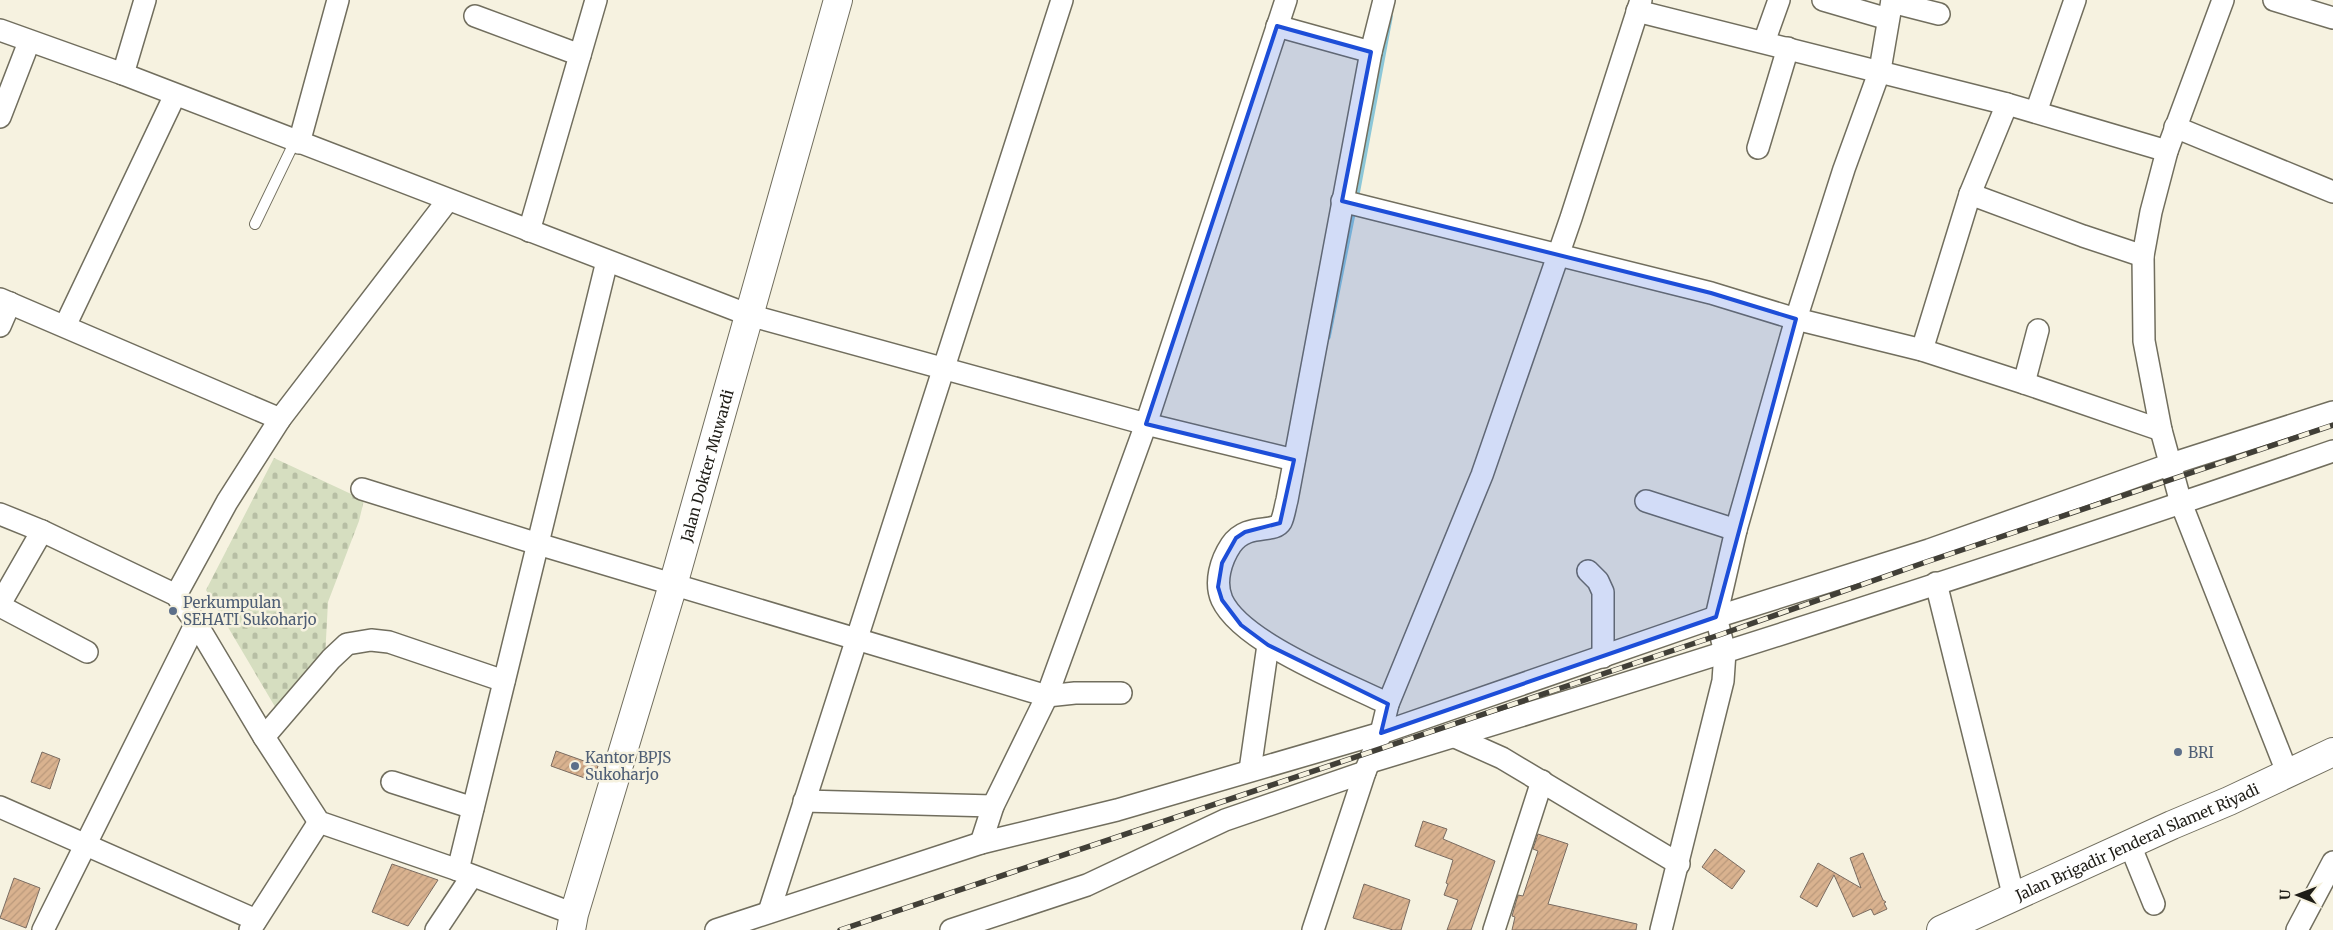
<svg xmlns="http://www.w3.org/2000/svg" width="2333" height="930" font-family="Merriweather,serif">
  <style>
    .cemetery { fill: url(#cemetery-stones) }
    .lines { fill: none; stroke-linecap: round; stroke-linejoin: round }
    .stream { stroke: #8cc7d8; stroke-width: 5.5 }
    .building { fill: url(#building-hatch); stroke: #7a6c61 }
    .service-casing { stroke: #716e5e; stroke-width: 12 }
    .minor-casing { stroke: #716e5e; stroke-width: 24 }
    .secondary-casing { stroke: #716e5e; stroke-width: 30 }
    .service { stroke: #fff; stroke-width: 10 }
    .minor { stroke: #fff; stroke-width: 21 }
    .secondary { stroke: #fff; stroke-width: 28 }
    .rail-casing { stroke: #413f37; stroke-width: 5.5 }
    .rail { stroke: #f6f2e0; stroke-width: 4; stroke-dasharray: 11; stroke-linecap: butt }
    .marked { fill: #1d4ed8; fill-opacity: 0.2; stroke: #1d4ed8; stroke-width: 4; stroke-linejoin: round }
    .service-dot { fill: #5c6f8a; stroke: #f6f2e0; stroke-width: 2 }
    .labels { text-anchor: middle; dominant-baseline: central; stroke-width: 5; stroke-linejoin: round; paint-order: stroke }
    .street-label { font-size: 15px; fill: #1f1d17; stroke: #f6f2e0 }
    .service-label { font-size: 15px; fill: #4e5e75; stroke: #f6f2e0; text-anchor: start }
  </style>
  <defs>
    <pattern id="cemetery-stones" width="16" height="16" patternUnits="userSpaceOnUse" patternTransform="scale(1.25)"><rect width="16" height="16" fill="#d6dec0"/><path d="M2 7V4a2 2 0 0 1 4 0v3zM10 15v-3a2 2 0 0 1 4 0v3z" fill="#b7bea4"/></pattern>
    <pattern id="building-hatch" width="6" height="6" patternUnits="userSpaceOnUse" patternTransform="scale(1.25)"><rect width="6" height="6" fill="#d9b28f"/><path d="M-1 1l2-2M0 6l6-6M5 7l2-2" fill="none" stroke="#ba997b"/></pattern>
  </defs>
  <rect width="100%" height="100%" fill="#f6f2e0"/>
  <polygon class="cemetery" points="274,458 364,500 359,521 328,602 324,677 287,727 206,590"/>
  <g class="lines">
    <g class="stream">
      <polyline points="1356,199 1390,17"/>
      <polyline points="1328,337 1354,208"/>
    </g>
  </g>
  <g class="building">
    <polygon points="556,751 598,766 593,781 551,766"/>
    <polygon points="42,752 60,759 50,789 31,782"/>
    <polygon points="1423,821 1447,829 1443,839 1495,861 1471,930 1447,930 1458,900 1444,895 1448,884 1446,883 1453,860 1415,846"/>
    <polygon points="1538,834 1568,844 1548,904 1637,924 1636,930 1512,930 1515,917 1512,916 1518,895 1523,896 1538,851 1533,849"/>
    <polygon points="1715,849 1745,871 1732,889 1702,867"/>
    <polygon points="1863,853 1883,900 1886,902 1884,903 1887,909 1874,915 1871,909 1853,917 1834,875 1817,907 1800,897 1818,863 1861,888 1850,858"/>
    <polygon points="392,864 438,880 408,926 372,912"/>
    <polygon points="14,878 40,888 26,928 0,918"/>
    <polygon points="1364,884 1410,900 1401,930 1393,930 1353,918"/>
  </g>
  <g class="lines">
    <g class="service-casing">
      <polyline id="service" points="255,224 295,141"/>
    </g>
    <g class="minor-casing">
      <g id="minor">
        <path d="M1384,0L1371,52L1287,500C1285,507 1284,516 1281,522C1274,534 1247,522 1231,545C1221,560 1214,582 1222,600C1242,643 1344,682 1388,704"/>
        <polyline points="1823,0 1888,19"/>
        <polyline points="2223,0 2167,151 2151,212 2143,256 2144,341 2161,430 2181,503 2287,772"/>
        <polyline points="2274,0 2333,18"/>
        <polyline points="1892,2 1939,14"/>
        <polyline points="1637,11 2007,104 2167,151"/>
        <polyline points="475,16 580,55"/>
        <polyline points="1277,26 1371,52"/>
        <polyline points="0,30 123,74 749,315 1146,424 1294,460"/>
        <polyline points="1764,42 1779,0"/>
        <polyline points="123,74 145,0"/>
        <polyline points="2036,112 2075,0"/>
        <polyline points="0,117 29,42"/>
        <polyline points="2175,127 2333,192"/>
        <polyline points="299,143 338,0"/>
        <polyline points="1758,148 1788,48"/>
        <polyline points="1970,194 2083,236 2143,256"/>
        <polyline points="1342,201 1711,293 1796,319 1922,350 2024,383 2161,430"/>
        <polyline points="529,231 596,0"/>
        <polyline points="0,299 280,419"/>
        <polyline points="0,326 10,303"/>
        <polyline points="65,326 175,95"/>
        <polyline points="1922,350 1970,194 2007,104"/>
        <polyline points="2024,383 2038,330"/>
        <polyline points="362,489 538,544 1047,696 1075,693 1121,693"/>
        <polyline points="1646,501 1736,530"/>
        <polyline points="0,514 42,531 176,595 196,623 264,737 319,822 458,870 574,914"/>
        <polyline points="1588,571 1598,581 1603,592 1603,657"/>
        <polyline points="1936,583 2014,898"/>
        <polyline points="176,595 227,502 280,419 448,200"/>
        <polyline points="0,604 42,531"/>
        <polyline points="0,606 87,652"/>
        <polyline points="264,737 331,659 347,644 371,640 389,642 504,681"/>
        <polyline points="1455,737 1502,758 1679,864"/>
        <path d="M1370,762C1693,664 2015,561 2333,451"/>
        <polyline points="1250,770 1268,645"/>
        <polyline points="392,782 473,808"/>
        <polyline points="804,801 993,806"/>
        <polyline points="0,807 256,920"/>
        <polyline points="981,843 993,806 1047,696 1146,424 1286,0"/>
        <polyline points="2130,845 2154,904"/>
        <polyline points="458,870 607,261"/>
        <polyline points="769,912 1062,0"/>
        <polyline points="43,930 196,623"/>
        <polyline points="250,930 319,822"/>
        <polyline points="436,930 472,876"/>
        <polyline points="716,930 981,843 1117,810 1381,733 1716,617 1929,550 2171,464 2333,412"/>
        <polyline points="951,930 1087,885 1225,820 1365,772"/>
        <polyline points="1313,930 1365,772 1381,733 1388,704 1482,475 1571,218 1641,0"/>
        <polyline points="1494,930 1542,781"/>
        <polyline points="1661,930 1723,681 1725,652 1716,617 1736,530 1796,319 1844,169 1880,70 1892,0"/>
        <polyline points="2297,930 2333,862"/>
      </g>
    </g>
    <g class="secondary-casing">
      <g id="secondary">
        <path id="s1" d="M571,930L574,914L673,585L838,0"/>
        <path id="s2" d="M1941,930L2172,825L2229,801L2333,752"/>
      </g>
    </g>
    <use href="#service" class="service"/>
    <use href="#minor" class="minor"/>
    <use href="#secondary" class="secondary"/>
    <g class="rail-casing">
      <polyline id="rail" points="840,930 1722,634 1926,562 2333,425"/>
    </g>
    <use href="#rail" class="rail"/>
  </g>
  <path class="marked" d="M1277,26L1371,52L1342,201L1711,293L1796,319L1716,617L1381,733L1388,704L1268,645L1241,625L1222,600L1218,587L1222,563L1236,538L1245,532L1280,523L1294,460L1146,424Z"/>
  <g class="service-dot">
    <circle cx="173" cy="611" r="5"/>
    <circle cx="2178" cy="752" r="5"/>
    <circle cx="575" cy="766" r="5"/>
  </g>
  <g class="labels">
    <g class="street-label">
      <text stroke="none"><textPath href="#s1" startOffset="484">Jalan Dokter Muwardi</textPath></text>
      <text stroke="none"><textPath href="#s2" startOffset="215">Jalan Brigadir Jenderal Slamet Riyadi</textPath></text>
    </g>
    <g class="service-label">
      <text x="183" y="602">Perkumpulan<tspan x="183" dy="17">SEHATI Sukoharjo</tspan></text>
      <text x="2188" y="752">BRI</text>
      <text x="585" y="757">Kantor BPJS<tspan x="585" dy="17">Sukoharjo</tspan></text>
    </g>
  </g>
  <g transform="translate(2298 895) rotate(271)" stroke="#f6f2e0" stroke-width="4" paint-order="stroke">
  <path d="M0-4L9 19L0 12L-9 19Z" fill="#1f1d17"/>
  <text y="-8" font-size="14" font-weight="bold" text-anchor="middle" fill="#1f1d17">U</text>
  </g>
</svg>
